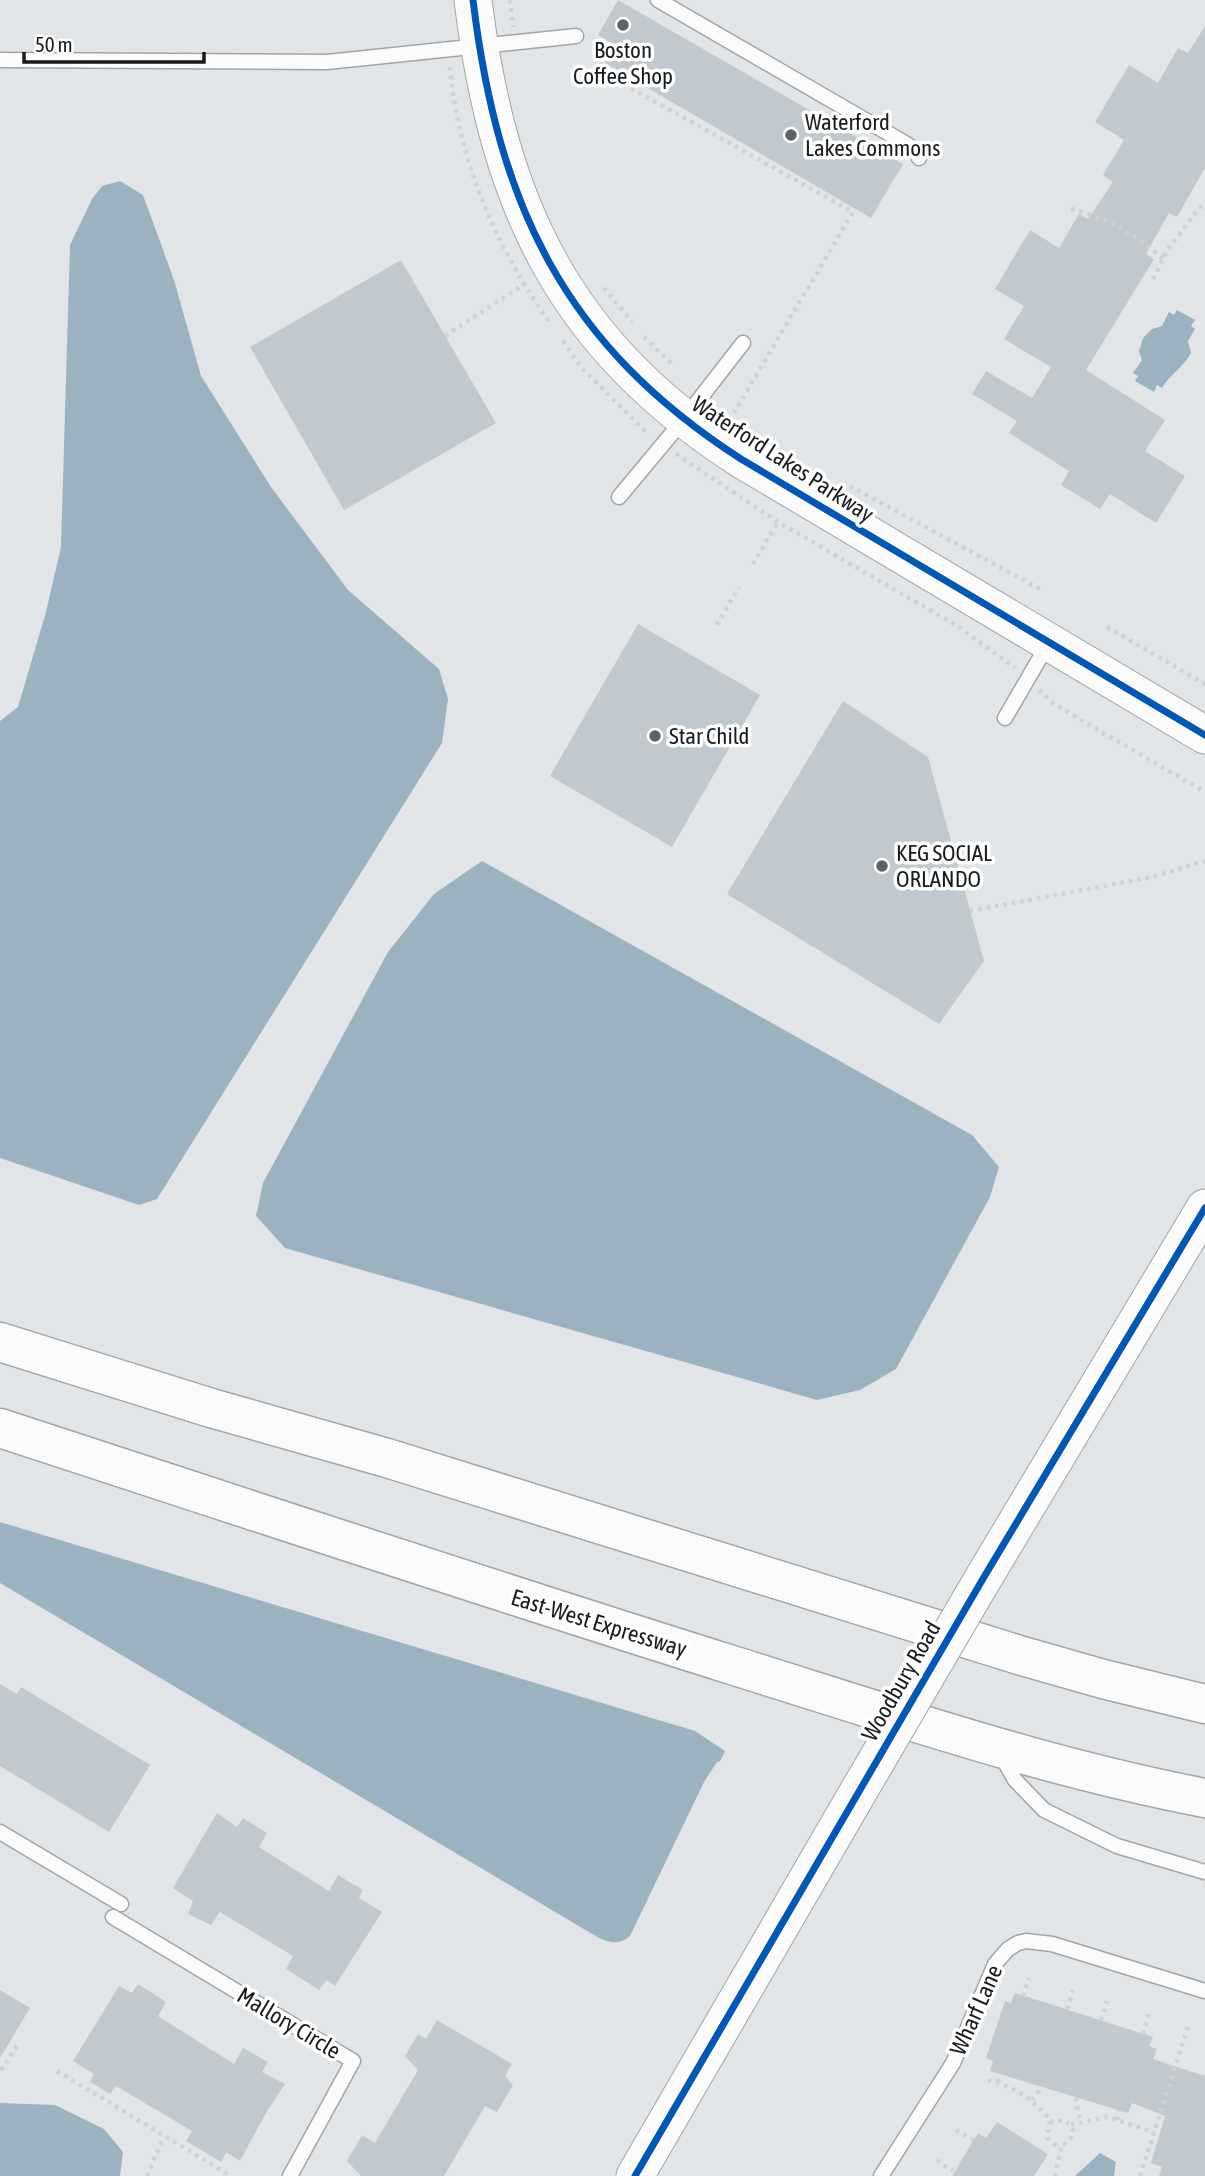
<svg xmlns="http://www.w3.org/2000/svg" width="1205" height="2176" font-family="'Asap Condensed',sans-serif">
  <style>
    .water { fill: #9bb3c0 }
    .building { fill: #c1c9ce }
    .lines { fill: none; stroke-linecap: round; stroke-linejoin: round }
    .service-casing { stroke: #a2a4a6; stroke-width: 17 }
    .tertiary-casing { stroke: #a2a4a6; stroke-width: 39 }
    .motorway-casing { stroke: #a2a4a6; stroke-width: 41 }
    .path { stroke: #cfd1d2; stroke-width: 4.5; stroke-dasharray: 3.5 5; stroke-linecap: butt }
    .service { stroke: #fbfbfb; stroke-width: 14 }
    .tertiary { stroke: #fbfbfb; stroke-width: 37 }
    .motorway { stroke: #fbfbfb; stroke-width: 38 }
    .tertiary-bridge-casing { stroke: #a2a4a6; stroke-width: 39; stroke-linecap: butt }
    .tertiary-bridge { stroke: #fbfbfb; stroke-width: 37 }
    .cycleway-casing { stroke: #fff; stroke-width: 11 }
    .cycleway { stroke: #0057b8; stroke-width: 7 }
    .poi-dot { fill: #5f6264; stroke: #fff; stroke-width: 2.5 }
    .labels { text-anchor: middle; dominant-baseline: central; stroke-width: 7; stroke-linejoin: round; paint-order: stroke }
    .poi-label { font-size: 23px; fill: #191b1d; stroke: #fff; text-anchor: start }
    .street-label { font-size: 23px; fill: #191b1d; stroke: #fff }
  </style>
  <rect width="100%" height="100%" fill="#e2e5e7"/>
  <g class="water">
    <polygon points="120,181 143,195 174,280 201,376 271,487 348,590 439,669 448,699 442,743 157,1199 139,1205 0,1158 0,721 18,707 46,612 61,547 70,245 92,199 102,186"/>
    <path d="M1177,310L1195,320L1191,326L1195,329L1188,341L1191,353C1183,368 1170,374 1162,388L1157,385L1154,392L1135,381L1138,376L1133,373L1142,360L1139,351L1143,338L1152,329L1162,326L1169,312L1174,315Z"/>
    <polygon points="482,861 972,1135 999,1167 990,1197 896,1369 860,1390 817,1400 285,1248 256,1216 263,1183 388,952 434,894"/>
    <path d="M0,1522L695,1731L725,1751L720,1761L717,1762L704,1782L630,1936C619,1945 611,1943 599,1938L0,1583Z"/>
    <polygon points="0,2103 55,2105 104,2129 123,2152 120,2176 0,2176"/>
    <polygon points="1100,2153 1116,2162 1114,2176 1075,2176"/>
  </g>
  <g class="building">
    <polygon points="618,0 903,164 871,218 605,63 615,45 598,35"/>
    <polygon points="1205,26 1205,168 1177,217 1169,213 1146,254 1154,259 1086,370 1165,420 1145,451 1185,476 1156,523 1110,494 1100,509 1061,485 1069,471 1009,433 1017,421 972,394 986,371 1032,398 1051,367 1004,339 1024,306 995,289 1030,230 1059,248 1079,214 1088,219 1113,182 1103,175 1124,140 1095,122 1129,65 1158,83 1178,48 1188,53"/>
    <polygon points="401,260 496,423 344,510 250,347"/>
    <polygon points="638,624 760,695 672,847 550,776"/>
    <polygon points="843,701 928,757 984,961 939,1024 727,894"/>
    <polygon points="0,1684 17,1694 21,1687 150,1765 109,1832 0,1766"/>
    <polygon points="217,1813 237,1827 243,1818 267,1833 259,1847 329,1891 338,1875 363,1890 359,1898 382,1912 335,1986 327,1980 319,1990 286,1969 293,1956 220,1912 211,1925 188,1914 193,1901 173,1888"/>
    <polygon points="138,1984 166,2002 158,2016 234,2064 243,2048 268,2062 262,2072 285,2084 267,2111 240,2161 226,2152 221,2162 186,2141 192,2131 116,2086 110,2094 90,2082 94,2074 73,2061 119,1986 132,1993"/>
    <polygon points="0,1990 30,2008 0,2058"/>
    <polygon points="1015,1993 1153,2037 1149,2046 1157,2049 1153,2059 1205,2076 1205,2176 1159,2176 1162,2167 1151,2163 1165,2116 1132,2103 1128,2113 990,2071 993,2061 986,2058 1005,2001 1011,2003"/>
    <polygon points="437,2020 512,2064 505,2076 513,2085 497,2112 485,2106 444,2176 361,2176 347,2161 362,2135 375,2143 418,2070 405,2056 418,2034 426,2039"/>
    <polygon points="997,2122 1048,2154 1034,2176 952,2176 978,2133 986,2138"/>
  </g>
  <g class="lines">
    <g class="service-casing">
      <g id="service">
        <polyline points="658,0 905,143 915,150 919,158"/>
        <polyline points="0,60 327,62 576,36"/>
        <polyline points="619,497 684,419 743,343"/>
        <polyline points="1005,718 1048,644"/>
        <polyline points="1001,1755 1015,1780 1044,1810 1117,1846 1205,1872"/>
        <polyline points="0,1832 121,1904"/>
        <polyline points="113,1917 353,2061 290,2176"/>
        <polyline points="881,2176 953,2063 995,1964 1008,1949 1018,1943 1026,1941 1052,1944 1205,1991"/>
      </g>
    </g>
    <g class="tertiary-casing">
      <g id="tertiary">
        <path d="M473,0C498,205 564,345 741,459L1205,735"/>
        <polyline points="984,1577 1205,1208"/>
        <polyline points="635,2176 868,1775"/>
      </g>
    </g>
    <g class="motorway-casing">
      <g id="motorway">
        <polyline points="0,1342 211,1408 387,1458 1019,1655 1103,1679 1205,1704"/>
        <path d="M0,1428C245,1508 489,1589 735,1666C889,1714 1047,1768 1205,1798"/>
      </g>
    </g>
    <g class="path">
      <polyline points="510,0 513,27"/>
      <polyline points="595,38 602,72 853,212 732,416"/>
      <path d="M450,67C458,160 496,247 550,323"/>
      <path d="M1071,209C1107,218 1135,234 1163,259"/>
      <polyline points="1153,279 1168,249 1205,201"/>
      <polyline points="604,288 632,322"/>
      <polyline points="445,336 523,285"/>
      <polyline points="644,337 671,363"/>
      <polyline points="563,341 581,367 649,435"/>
      <polyline points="676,454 778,522 959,627 1015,668"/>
      <polyline points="850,486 1040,589"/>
      <polyline points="753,564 778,522"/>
      <polyline points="717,625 739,587"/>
      <polyline points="1107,627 1205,684"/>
      <polyline points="1039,690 1054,704 1205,792"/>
      <polyline points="970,911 1152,877 1205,861"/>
      <polyline points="1023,1996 1029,1978"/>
      <polyline points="1067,2009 1073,1990"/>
      <polyline points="1101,2020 1107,2001"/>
      <polyline points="1143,2034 1149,2014"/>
      <polyline points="0,2069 3,2068 17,2046"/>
      <polyline points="57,2071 231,2176"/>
      <path d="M988,2080C1013,2086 1033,2099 1050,2119L1047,2138L1061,2149L1055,2176"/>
      <polyline points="997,2082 1000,2075"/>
      <polyline points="1076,2098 1078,2114 1082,2121"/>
      <polyline points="1032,2100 1041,2088"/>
      <polyline points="1117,2120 1119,2110"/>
      <path d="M1050,2122L1063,2120C1080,2129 1073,2141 1058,2147"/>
      <polyline points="1071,2125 1106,2117 1154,2132"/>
      <polyline points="956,2130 974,2140"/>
      <polyline points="937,2160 953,2171"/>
      <polyline points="147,2176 164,2136"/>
      <polyline points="1140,2176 1188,2027"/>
    </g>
    <use href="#service" class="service"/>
    <use href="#tertiary" class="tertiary"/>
    <use href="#motorway" class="motorway"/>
    <g class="tertiary-bridge-casing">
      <polyline id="tertiary-bridge" points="868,1775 984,1577"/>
    </g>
    <use href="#tertiary-bridge" class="tertiary-bridge"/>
    <g class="cycleway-casing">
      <g id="cycleway">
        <path d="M473,0C498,205 564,345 741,459L1205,735"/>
        <polyline points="635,2176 984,1577 1205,1208"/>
      </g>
    </g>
    <use href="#cycleway" class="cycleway"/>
  </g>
  <g class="poi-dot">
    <circle cx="623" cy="25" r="7"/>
    <circle cx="791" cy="135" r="7"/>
    <circle cx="655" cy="736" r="7"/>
    <circle cx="882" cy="866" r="7"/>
  </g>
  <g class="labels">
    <g class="poi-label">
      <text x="623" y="50" text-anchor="middle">Boston<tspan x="623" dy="26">Coffee Shop</tspan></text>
      <text x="805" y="122">Waterford<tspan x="805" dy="26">Lakes Commons</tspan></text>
      <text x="669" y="736">Star Child</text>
      <text x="896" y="853">KEG SOCIAL<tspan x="896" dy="26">ORLANDO</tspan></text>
    </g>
    <g class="street-label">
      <text transform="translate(783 459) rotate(33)">Waterford Lakes Parkway</text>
      <text transform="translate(599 1623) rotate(17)">East-West Expressway</text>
      <text transform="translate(901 1681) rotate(-60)">Woodbury Road</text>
      <text transform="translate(976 2010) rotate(-66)">Wharf Lane</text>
      <text transform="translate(289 2023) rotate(31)">Mallory Circle</text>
    </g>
  </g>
  <path d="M24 52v10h180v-10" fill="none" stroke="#191b1d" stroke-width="3.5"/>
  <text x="35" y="52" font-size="21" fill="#191b1d" stroke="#ffffff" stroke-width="5" paint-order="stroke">50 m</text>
</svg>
